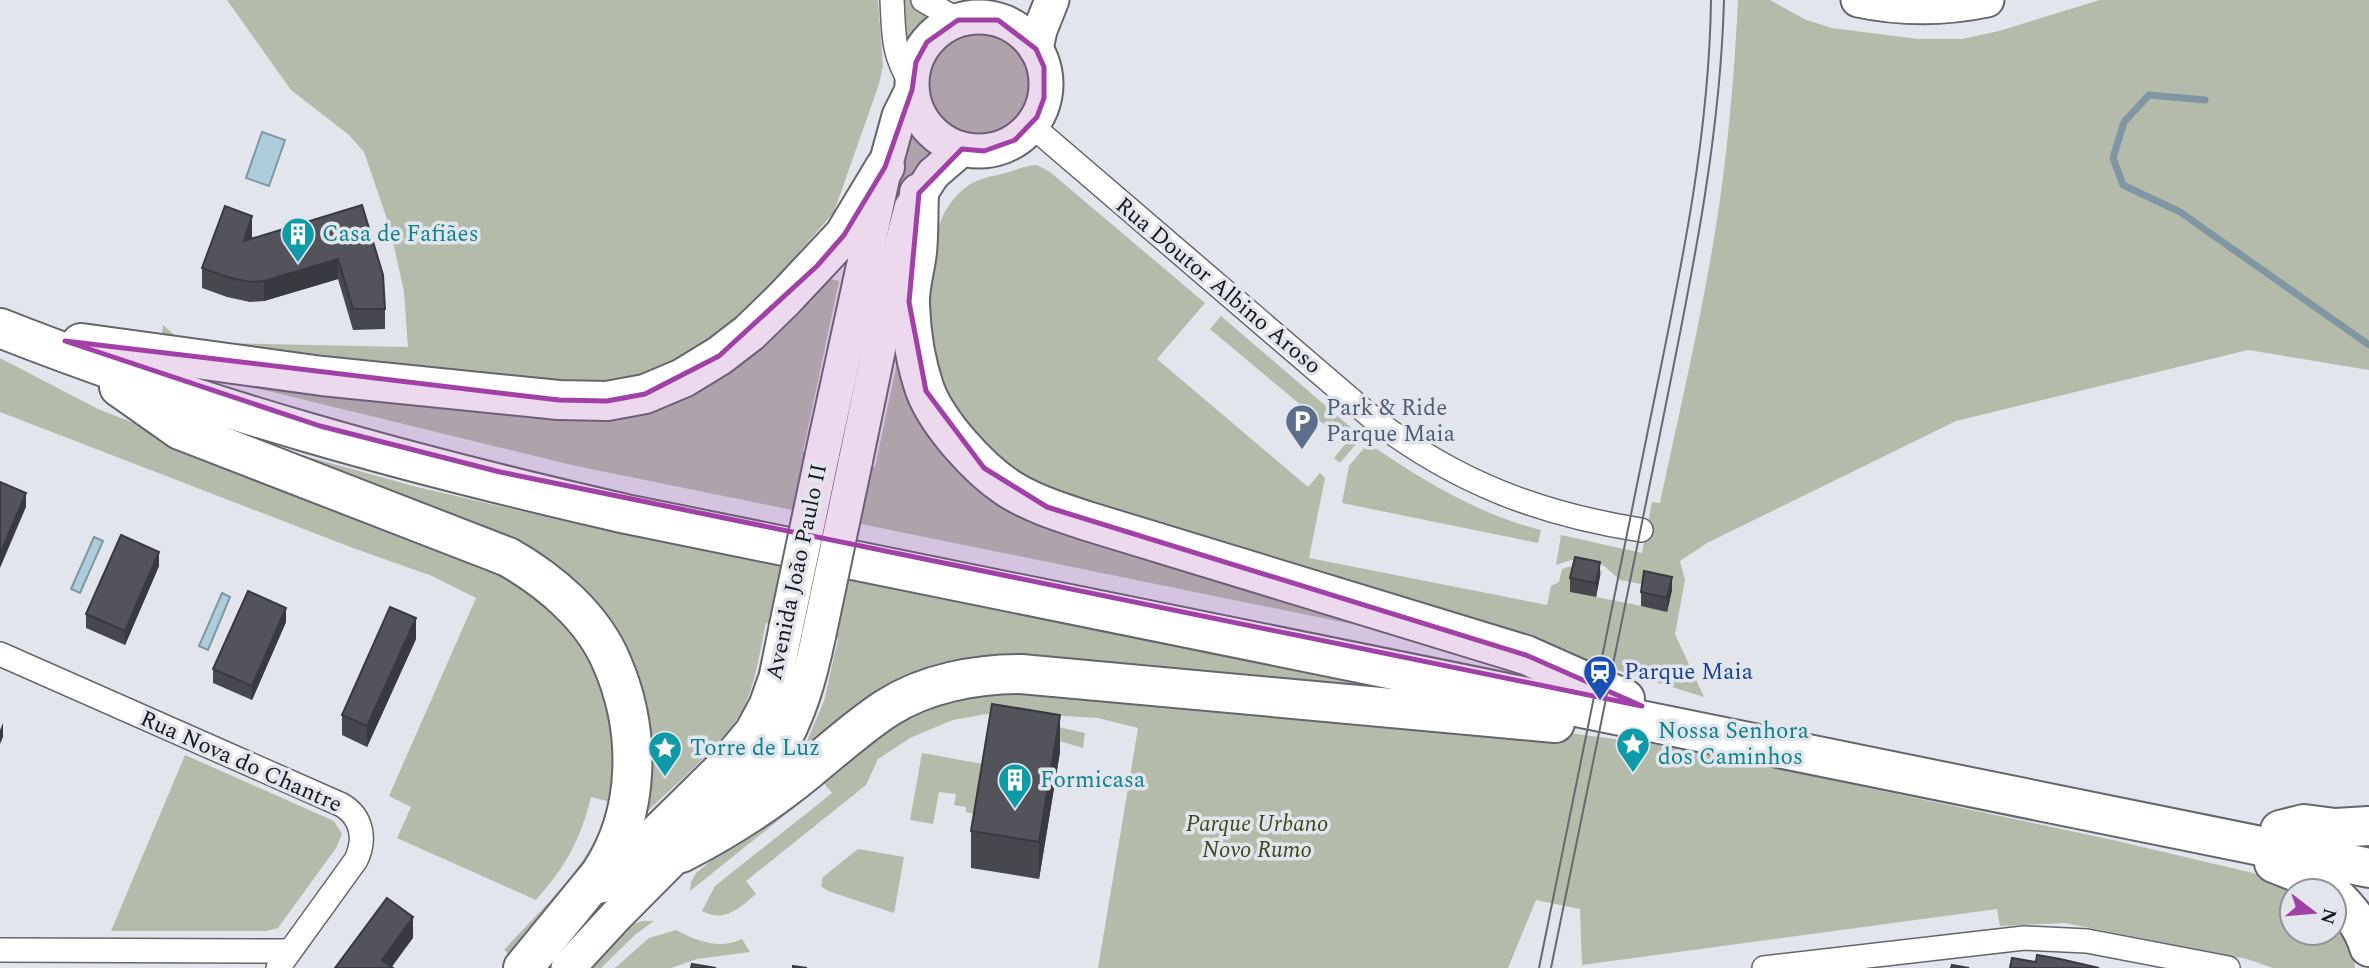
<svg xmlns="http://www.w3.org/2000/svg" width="2369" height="968" font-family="Spectral,serif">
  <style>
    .green { fill: #b5bbaa }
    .water { fill: #adcddd; stroke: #8097a3; stroke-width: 2 }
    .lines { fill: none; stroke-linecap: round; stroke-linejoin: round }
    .stream { stroke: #8097a3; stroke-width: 7 }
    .street-casing { stroke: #64656d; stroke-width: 26 }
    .secondary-casing { stroke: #64656d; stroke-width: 37 }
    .highway-casing { stroke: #64656d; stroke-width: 42 }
    .street { stroke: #fff; stroke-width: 23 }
    .secondary { stroke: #fff; stroke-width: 33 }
    .highway { stroke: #fff; stroke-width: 38 }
    .tram { stroke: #68696e; stroke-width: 2 }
    .secondary-bridge-casing { stroke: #64656d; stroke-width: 37; stroke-linecap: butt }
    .secondary-bridge { stroke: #fff; stroke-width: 33 }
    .wall { fill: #47474e }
    .shaded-wall { fill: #393a40 }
    .building { fill: #52535b; stroke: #393a40; stroke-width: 2 }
    .marked { fill: #a141a8; fill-opacity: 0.2; stroke: #a141a8; stroke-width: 5; stroke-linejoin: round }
    .labels { text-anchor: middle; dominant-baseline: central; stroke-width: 7; stroke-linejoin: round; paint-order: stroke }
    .culture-label { font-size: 23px; fill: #0d838f; stroke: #e3e5ed; text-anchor: start }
    .street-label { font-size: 23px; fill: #18181b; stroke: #e3e5ed }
    .service-label { font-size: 23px; fill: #4e5e75; stroke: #e3e5ed; text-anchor: start }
    .transit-label { font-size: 23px; fill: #164399; stroke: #e3e5ed; text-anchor: start }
    .park-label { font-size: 23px; font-style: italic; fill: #3b4a1c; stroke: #e3e5ed }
  </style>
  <rect width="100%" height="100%" fill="#e3e5ed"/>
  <g class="green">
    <polygon points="227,0 878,0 883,66 879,84 834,212 795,257 803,265 676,370 596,390 177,345 162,333 163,325 178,338 215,343 408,347 404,292 390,228 364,152 349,135 291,90"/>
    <polygon points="900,0 912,0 932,13 915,27 902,46"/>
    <path d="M1738,0H1770L1806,20L1832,28L1918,39H1962L1999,31L2100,0H2369V370L2248,350L1956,421L1707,543L1680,561L1685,580L1675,634L1704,697L1029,487L964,430L928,356L936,354C927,304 920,218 969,185C980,178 993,176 1006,173C1016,170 1026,165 1037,165L1050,172L1205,303L1157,359L1308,487L1320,473L1325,478L1309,558L1547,605L1551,586L1559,582L1562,569C1576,564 1588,566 1602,571L1601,576L1575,571L1571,592L1667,611L1672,590L1620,580L1603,565L1589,560H1571L1556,565L1561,535L1642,553L1652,502L1660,503C1682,399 1708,291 1722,185C1730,124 1735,62 1738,0Z"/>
    <circle cx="979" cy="84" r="50"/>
    <polygon points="912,135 933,154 889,238 881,236"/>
    <polygon points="821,277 839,281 803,452 833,459 857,347 842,460 875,467 899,353 967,465 1406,635 576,466 236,383 603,411"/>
    <polygon points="1221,316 1362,437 1340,463 1334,458 1346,443 1210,329"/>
    <path d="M0,358L98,409L500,565L562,611L612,695L618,804L591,797C580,841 566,866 536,900L397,838L411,807L389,796L476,598L432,576L353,548L0,412Z"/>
    <path d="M1368,443C1422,480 1477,514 1541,530L1538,543L1342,503L1349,466Z"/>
    <path d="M276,448L417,487L594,528L1450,695L1033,664L800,757L824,701L838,639L806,632L771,739L550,968H541L594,912L735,772L799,630L766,623C760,651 756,681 744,707C726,743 674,785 645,814L598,620Z"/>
    <path d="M977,687L1569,733L1652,744L1742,761L2117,841L2253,873L2301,891H2292V933H2334V919L2353,954L2355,968H2273L2247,959L2065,923L2000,926L1997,909L1582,965L1580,909L1536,900L1508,968H1098L1138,728L1098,718L998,712L953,720L912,737L878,759L866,785L746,881L756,894C738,909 725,923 702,911L715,886L832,793L817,775L894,716Z"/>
    <polygon points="1023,719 1085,733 1083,748 1008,726"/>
    <polygon points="922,753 983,764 974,814 966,812 966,807 954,805 956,794 939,792 933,824 910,820"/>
    <polygon points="185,755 334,821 342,834 336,848 278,928 266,931 111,931"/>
    <polygon points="808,782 815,791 690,891 691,882 696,873"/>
    <path d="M603,821L613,824L608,838L513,958L504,950C537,913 588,868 603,821Z"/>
    <polygon points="858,849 904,857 894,913 828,891 821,886 823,877"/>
    <polygon points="642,921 654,921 636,934 601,968 585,968 627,926"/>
    <path d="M676,930C697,941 719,950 742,939L750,952L697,959L671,968H615L649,938Z"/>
  </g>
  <g class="water">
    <polygon points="262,132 285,140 269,186 246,178"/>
    <polygon points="94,537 103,541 80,593 71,589"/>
    <polygon points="222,593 230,597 208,650 199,646"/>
  </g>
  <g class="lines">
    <polyline class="stream" points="2205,100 2149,95 2124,122 2113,158 2123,185 2180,212 2369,345"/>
    <g class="street-casing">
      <g id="street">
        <path d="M892,0C894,36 892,53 912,85"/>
        <polyline points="923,0 958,20"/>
        <path d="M1031,125L1376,421C1458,483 1540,514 1641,530"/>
        <path d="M0,654L342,805C362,817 366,839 356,860L278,968"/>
        <polyline points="0,950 289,951"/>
        <polyline points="1764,968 2024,938 2087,941 2228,968"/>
      </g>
    </g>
    <g class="secondary-casing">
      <g id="secondary">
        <path d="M1858,0C1900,9 1944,9 1987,0"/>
        <circle cx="979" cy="84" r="67"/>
        <polyline points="1036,49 1040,30 1052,0"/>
        <polyline points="822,456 885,167 899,116 912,90"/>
        <polyline points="855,463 895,270 911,208 933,174 962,149"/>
        <polyline points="601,886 722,767 752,731 766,705 776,677 786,628"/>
        <path d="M568,968L616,916L775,756C799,718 810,678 819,634"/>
      </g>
    </g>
    <g class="highway-casing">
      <g id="highway">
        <path d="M919,193C918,213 919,233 917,252C915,270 909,288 910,305C911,332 916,364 925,390C938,424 978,468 1008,488C1031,503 1060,512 1087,521L1526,655L1625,699"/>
        <path d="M0,328C205,409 412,465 626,514L2369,868"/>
        <polyline points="81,343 322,376 559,400 607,401 645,394 683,378 719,356 749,333 784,299 844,235 885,167"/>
        <path d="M119,387L180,430L508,557C550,581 593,617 612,663C641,730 641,812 600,874L523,968"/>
        <polyline points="2280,830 2304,824 2335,828 2369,826"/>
        <path d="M681,853C726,830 768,803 807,771C833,750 859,726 887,708C926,683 976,674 1021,674L1555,723"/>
        <polyline points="2274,863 2309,877 2328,891"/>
        <path d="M2334,895C2350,910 2363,926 2369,947"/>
      </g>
    </g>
    <use href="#street" class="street"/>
    <use href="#secondary" class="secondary"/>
    <use href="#highway" class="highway"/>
    <g class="tram">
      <path d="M1539,968C1574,799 1607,629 1642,460C1672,309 1709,155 1711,0"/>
      <path d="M1551,968C1587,793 1622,619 1658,444C1687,297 1720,150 1724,0"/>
    </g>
    <g class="secondary-bridge-casing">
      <g id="secondary-bridge">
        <polyline points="786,628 822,456"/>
        <polyline points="819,634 855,463"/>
      </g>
    </g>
    <use href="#secondary-bridge" class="secondary-bridge"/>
  </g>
  <g class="wall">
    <polygon points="362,205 385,309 385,329 353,330 338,279 264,301 250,302 227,297 202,288 202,268 252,237 252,238"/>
    <polygon points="159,566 125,645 86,628 86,614"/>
    <polygon points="1600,576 1596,597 1570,592 1570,578"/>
    <polygon points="1672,590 1667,612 1641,606 1641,592"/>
    <polygon points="286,622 252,700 213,683 213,669"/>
    <polygon points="416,639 367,747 342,735 342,715"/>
    <polygon points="1060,752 1039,879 971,868 971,831"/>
  </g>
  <g class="shaded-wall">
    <polygon points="252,216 252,237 244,261 244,241"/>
    <polygon points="338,259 338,279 264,301 264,281"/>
    <polygon points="26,493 26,507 0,568 0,554"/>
    <polygon points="159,552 159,566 125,645 125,631"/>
    <polygon points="1600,562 1600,576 1596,597 1596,583"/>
    <polygon points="1672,577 1672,590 1667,612 1667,598"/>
    <polygon points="286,608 286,622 252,700 252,686"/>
    <polygon points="416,618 416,639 367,747 367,726"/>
    <polygon points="1060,715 1060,752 1039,879 1039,842"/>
    <polygon points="3,723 3,737 0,744 0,730"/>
    <polygon points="413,917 413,938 391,968 382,960"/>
  </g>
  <g class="building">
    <polygon points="362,205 383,275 385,309 353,309 338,259 264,281 250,282 227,277 202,268 225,206 252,216 244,241"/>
    <polygon points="0,482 26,493 0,554"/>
    <polygon points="121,535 159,552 125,631 86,614"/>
    <polygon points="1575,557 1600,562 1596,583 1570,578"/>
    <polygon points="1644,571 1672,577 1667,598 1641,592"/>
    <polygon points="248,591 286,608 252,686 213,669"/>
    <polygon points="390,607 416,618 367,726 342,715"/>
    <polygon points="992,704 1060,715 1039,842 971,831"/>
    <polygon points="387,898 413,917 382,960 393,968 335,968"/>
    <polygon points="2037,955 2060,959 2099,968 2010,968 2012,958 2036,962"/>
    <polygon points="692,964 716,968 691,968"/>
    <polygon points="1952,965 1969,968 1951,968"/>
    <polygon points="793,966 807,968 793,968"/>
  </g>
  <path class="marked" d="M958,20H998L1036,49L1044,67V98L1037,117L1015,140L984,151L962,149L919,193L909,302L926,391L984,468L1047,507L1526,655L1642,706L500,472L320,426L65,341L559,400L607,401L645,394L719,356L817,266L844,235L885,167L912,90L916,62L927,42Z"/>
  <defs>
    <g id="building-pin" transform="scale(1.75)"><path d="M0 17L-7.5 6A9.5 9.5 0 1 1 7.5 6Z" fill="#0f9aa8" stroke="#e3e5ed"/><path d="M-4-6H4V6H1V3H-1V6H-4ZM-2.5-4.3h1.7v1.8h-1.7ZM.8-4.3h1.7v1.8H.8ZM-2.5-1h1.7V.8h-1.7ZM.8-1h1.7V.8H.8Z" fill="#fff"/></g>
    <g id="parking-pin" transform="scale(1.75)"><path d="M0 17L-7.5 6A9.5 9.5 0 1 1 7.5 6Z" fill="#5c6f8a" stroke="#e3e5ed"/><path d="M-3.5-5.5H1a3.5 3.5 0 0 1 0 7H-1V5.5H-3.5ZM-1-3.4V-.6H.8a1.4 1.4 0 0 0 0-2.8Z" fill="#fff"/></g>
    <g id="station-pin" transform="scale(1.75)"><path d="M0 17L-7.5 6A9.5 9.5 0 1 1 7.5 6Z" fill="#1a4fb4" stroke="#e3e5ed"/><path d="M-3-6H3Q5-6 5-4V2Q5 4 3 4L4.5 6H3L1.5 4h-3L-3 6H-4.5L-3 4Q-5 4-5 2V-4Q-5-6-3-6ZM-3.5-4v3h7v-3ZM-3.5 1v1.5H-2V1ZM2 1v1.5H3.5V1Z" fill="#fff"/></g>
    <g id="sight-pin" transform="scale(1.75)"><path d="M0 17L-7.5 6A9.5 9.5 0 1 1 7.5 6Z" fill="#0f9aa8" stroke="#e3e5ed"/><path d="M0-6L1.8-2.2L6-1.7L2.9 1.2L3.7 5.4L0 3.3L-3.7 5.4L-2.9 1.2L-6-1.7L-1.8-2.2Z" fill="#fff"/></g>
  </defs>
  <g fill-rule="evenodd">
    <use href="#building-pin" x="298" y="234"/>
    <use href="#parking-pin" x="1302" y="421"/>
    <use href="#station-pin" x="1600" y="672"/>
    <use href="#sight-pin" x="1633" y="744"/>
    <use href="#sight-pin" x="665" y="748"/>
    <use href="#building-pin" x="1015" y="780"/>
  </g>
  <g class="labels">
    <g class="culture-label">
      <text x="322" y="234">Casa de Fafiães</text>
      <text x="1658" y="731">Nossa Senhora<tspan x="1658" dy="26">dos Caminhos</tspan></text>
      <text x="690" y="748">Torre de Luz</text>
      <text x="1040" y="780">Formicasa</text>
    </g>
    <g class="street-label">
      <text transform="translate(1218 286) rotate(40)">Rua Doutor Albino Aroso</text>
      <text transform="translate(797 572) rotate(-78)">Avenida João Paulo II</text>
      <text transform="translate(241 762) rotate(24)">Rua Nova do Chantre</text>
    </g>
    <g class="service-label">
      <text x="1326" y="408">Park &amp; Ride<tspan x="1326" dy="26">Parque Maia</tspan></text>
    </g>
    <g class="transit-label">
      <text x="1624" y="672">Parque Maia</text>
    </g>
    <g class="park-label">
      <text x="1257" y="824">Parque Urbano<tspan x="1257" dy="26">Novo Rumo</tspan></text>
    </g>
  </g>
  <g transform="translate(2313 912) rotate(106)"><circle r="33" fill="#e3e5ed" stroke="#929399" stroke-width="2"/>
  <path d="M0-5L12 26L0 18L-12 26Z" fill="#a141a8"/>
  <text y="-10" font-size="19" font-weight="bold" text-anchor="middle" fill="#18181b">N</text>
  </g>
</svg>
